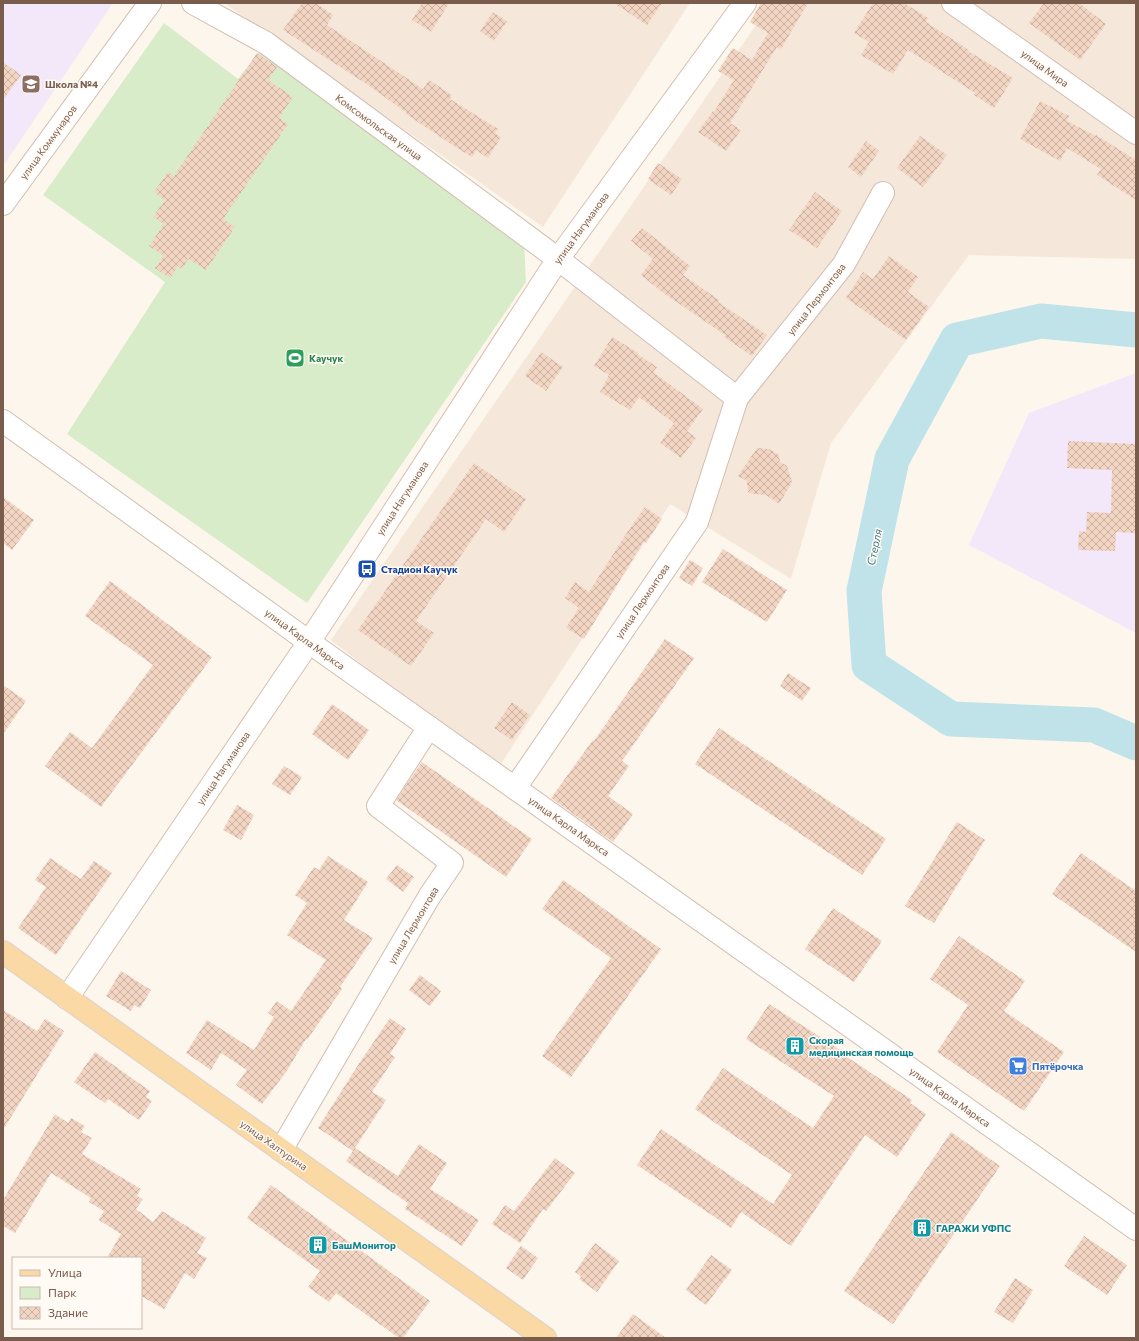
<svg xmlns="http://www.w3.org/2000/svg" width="1139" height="1341" font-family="Commissioner,sans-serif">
	<defs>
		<pattern id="building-cross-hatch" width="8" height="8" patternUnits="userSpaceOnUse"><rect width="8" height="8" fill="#f3d5c3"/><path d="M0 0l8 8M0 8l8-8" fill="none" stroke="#cab0a1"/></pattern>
	</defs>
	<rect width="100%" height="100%" fill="#fdf6ec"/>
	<!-- residential -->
	<g fill="#f5e8da">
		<path d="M224 3H690L543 227Z"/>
		<path d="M771 3H1136V259L969 255 831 443 791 579 670 504 497 770 331 640Z"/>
	</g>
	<!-- education -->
	<g fill="#f3e8fa">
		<path d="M3 3H113L3 166Z"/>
		<path d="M1136 373V633L969 545 1029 413Z"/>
	</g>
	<!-- park -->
	<path fill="#d8ecc9" d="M164 23 238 79 260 51 524 240 526 282 307 603 67 434 165 282 43 195Z"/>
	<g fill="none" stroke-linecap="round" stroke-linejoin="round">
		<!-- river -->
		<path stroke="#bfe3e8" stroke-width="35" d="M1136 330 1041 321 957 340 892 459 864 591 869 665 951 719 1094 725 1136 743"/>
	</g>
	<!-- building -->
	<g fill="url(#building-cross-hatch)">
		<path d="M302 3H316L333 15 327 25 423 89 429 80 452 95 450 99 498 129 495 133 501 137 488 158 476 150 472 157 457 148 406 114 407 113 368 85 283 30Z"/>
		<path d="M422 3H449L431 32 412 20Z"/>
		<path d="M614 3H662L647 25Z"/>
		<path d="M761 3H808L781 49 777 47 730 123 741 130 726 151 698 132 713 111 714 112 734 80 718 71 733 48 752 60 768 33 750 22Z"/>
		<path d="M873 3H904L928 18 926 22 969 50 968 51 1013 78 994 108 974 95 975 93 908 50 893 74 861 55 869 42 854 33Z"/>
		<path d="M1044 3H1079L1106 24 1080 60 1029 23Z"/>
		<path d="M493 12 507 21 494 41 480 31Z"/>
		<path d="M257 53 277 67 268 80 293 97 279 118 288 124 223 219 235 227 206 270 188 259 182 269 178 266 170 278 155 268 164 256 149 246 164 224 153 217 165 200 154 192 168 172 174 176Z"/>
		<path d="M3 62 21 75 3 100Z"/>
		<path d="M1040 101 1069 116 1067 121 1096 136V135L1136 160V200L1097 175 1101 169 1067 148 1060 161 1020 139Z"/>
		<path d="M920 136 947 155 923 187 897 168Z"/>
		<path d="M866 141 879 151 861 177 848 167Z"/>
		<path d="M658 163 682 179 671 195 648 179Z"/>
		<path d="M815 192 842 211 817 248 789 230Z"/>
		<path d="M642 228 690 266 683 275 719 300 718 302 767 335 752 356 724 337 725 335 662 292 641 275 653 259 631 241Z"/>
		<path d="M889 256 918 277 908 292 929 307 906 340 846 298 863 272 873 279Z"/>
		<path d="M612 337 638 353 637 354 657 367 653 372 703 409 687 431 696 438 681 458 660 443 674 423 639 397 630 410 600 392 609 375 594 366Z"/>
		<path d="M541 352 563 367 546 391 525 376Z"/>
		<path d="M1068 441 1136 444V533L1116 532 1115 551 1078 550 1079 531 1086 532 1087 512 1111 513 1112 470 1067 468Z"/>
		<path d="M757 448 769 449 779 455 780 462 787 466 792 482 779 504 766 495 753 494 748 492 747 481 738 476Z"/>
		<path d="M474 463 526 499 504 532 486 519 416 621 434 633 411 666 358 630Z"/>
		<path d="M3 497 34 520 12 550 3 543Z"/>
		<path d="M645 507 662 519 646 543 644 541 584 639 566 628 579 608 565 598 575 582 589 592 626 534Z"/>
		<path d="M723 549 787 590 767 622 702 582Z"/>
		<path d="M690 560 703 568 692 586 679 578Z"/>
		<path d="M110 581 212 657 101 807 45 766 70 732 92 748 153 665 85 616Z"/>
		<path d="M665 639 694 658 622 761 629 766 608 796 633 814 613 842 551 798 593 740 594 741Z"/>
		<path d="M788 673 811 688 802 701 780 686Z"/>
		<path d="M3 685 26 701 3 734Z"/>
		<path d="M512 702 530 715 512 740 494 728Z"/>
		<path d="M332 704 369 730 348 760 312 734Z"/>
		<path d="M719 728 886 839 862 875 695 764Z"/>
		<path d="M422 762 532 839 506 877 396 800Z"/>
		<path d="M284 766 302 777 290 795 272 784Z"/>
		<path d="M237 805 254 815 241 840 223 830Z"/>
		<path d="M957 822 985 840 934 923 905 906Z"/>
		<path d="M1081 853 1136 891V952L1052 894Z"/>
		<path d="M328 856 368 882 344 920 373 938 340 987 342 989 307 1040 306 1039 286 1072 262 1104 236 1085 247 1070 221 1053 211 1070 186 1053 207 1020 254 1050 274 1017 268 1013 277 1001 291 1011 326 960 287 935 307 903 295 895 314 867 319 870Z"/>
		<path d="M50 858 81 879 94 861 112 873 56 955 18 928 46 887 35 880Z"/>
		<path d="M397 865 414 877 403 892 386 879Z"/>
		<path d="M563 880 661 949 571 1077 542 1056 611 958 542 909Z"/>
		<path d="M833 908 882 941 854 982 805 949Z"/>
		<path d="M959 936 1025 981 1004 1011 1064 1052 1024 1111 937 1052 968 1005 930 979Z"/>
		<path d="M121 971 151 990 140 1008 134 1005 131 1011 106 996Z"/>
		<path d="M420 975 441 991 430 1006 409 990Z"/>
		<path d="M769 1004 845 1053 844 1055 912 1100 910 1103 926 1114 897 1157 865 1135 791 1246 741 1212 731 1228 637 1165 661 1129 773 1204 792 1175 695 1109 723 1068 813 1128 834 1096 746 1039Z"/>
		<path d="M3 1010 37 1031 45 1019 64 1031 3 1130Z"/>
		<path d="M390 1018 406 1029 390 1054 395 1057 372 1092 386 1100 355 1148 398 1176 419 1144 447 1163 430 1189 479 1220 462 1246 405 1209 408 1203 346 1161 353 1151 318 1128 360 1062Z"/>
		<path d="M95 1052 150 1091 146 1097 152 1101 139 1120 108 1099 105 1103 74 1082Z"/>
		<path d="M55 1114 68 1123 71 1118 85 1126 81 1132 92 1138 82 1154 141 1189 137 1196 143 1199 136 1209 153 1222 162 1211 206 1238 197 1253 207 1258 194 1279 185 1273 164 1309 141 1296V1258H107L121 1234 99 1220 104 1211 89 1202 91 1198 51 1173 15 1233 3 1226V1200Z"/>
		<path d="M951 1132 1000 1166 893 1324 844 1291Z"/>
		<path d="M555 1158 575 1173 546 1211 543 1209 520 1243 492 1224 505 1205 514 1211Z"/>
		<path d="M271 1185 430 1301 403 1338H399L336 1293 329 1302 308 1287 320 1271 247 1218Z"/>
		<path d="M1084 1236 1127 1265 1107 1295 1064 1266Z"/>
		<path d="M595 1243 619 1261 597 1292 579 1279 581 1276 575 1272Z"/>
		<path d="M521 1246 538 1258 523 1280 506 1268Z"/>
		<path d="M711 1255 732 1270 706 1305 686 1290Z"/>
		<path d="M1015 1278 1033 1290 1013 1323 994 1312Z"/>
		<path d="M633 1314 666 1338H616Z"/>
	</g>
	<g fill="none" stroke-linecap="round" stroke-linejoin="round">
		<!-- minor casing -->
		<g stroke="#d1beb0" stroke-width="24">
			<g id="minor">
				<path d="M193 3 266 43 558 259 737 398 697 522 515 788"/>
				<path d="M953 3 1136 133"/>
				<path d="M3 204 150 3"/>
				<path d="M737 398 844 264 883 193"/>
				<path d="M281 1150 429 897 452 863 378 806 429 727"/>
			</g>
		</g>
		<!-- tertiary casing -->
		<g stroke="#d1beb0" stroke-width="24">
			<path id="tertiary" d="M3 421 309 642 1136 1229"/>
		</g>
		<!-- secondary casing -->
		<g stroke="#d6c0b0" stroke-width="24">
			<path id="secondary" d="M67 998 309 642 558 259 745 3"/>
		</g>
		<!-- primary casing -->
		<g stroke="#dad1cd" stroke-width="24">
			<path id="primary" d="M3 952 545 1338"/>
		</g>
		<!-- minor -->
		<use href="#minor" stroke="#fff" stroke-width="22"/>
		<!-- tertiary -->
		<use href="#tertiary" stroke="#fff" stroke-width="22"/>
		<!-- secondary -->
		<use href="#secondary" stroke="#fff" stroke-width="22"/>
		<!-- primary -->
		<use href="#primary" stroke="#fbd9a5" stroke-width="22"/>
	</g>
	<!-- icons -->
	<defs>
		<g id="school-square" transform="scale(1)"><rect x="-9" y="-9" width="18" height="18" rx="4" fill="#8d6e63" stroke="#fffaf3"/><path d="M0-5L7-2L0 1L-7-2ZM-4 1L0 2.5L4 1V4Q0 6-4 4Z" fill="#fff"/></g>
		<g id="stadium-square" transform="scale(1)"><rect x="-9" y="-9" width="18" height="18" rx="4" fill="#2e9e5b" stroke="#fffaf3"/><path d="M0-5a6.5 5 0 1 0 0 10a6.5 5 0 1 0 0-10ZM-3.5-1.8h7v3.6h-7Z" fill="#fff"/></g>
		<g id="bus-square" transform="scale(1)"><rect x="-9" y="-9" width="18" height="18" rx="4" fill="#1a4fb4" stroke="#fffaf3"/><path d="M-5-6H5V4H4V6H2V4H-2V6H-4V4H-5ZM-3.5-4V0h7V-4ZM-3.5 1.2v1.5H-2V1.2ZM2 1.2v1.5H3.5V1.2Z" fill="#fff"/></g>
		<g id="building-square" transform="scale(1)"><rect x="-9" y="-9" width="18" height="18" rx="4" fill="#0f9aa8" stroke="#fffaf3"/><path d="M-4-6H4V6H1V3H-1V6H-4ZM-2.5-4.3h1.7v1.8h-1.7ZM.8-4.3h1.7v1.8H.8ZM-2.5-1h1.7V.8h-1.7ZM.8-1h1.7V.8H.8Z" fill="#fff"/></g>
		<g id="supermarket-square" transform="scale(1)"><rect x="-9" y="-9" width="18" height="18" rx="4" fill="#3f7fe0" stroke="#fffaf3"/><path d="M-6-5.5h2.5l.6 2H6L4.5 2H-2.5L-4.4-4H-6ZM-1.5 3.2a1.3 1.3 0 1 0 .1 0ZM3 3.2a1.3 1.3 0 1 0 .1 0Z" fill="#fff"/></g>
	</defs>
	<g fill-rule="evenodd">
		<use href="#school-square" x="31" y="84"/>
		<use href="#stadium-square" x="295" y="358"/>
		<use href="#bus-square" x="367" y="569"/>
		<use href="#building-square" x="795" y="1046"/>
		<use href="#supermarket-square" x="1018" y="1066"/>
		<use href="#building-square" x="922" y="1228"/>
		<use href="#building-square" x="318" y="1245"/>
	</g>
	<g text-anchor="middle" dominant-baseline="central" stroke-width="3" stroke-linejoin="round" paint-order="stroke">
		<!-- street labels -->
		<g font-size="10" fill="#7a5c4d" stroke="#fffaf3">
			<text transform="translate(1045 68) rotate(36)">улица Мира</text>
			<text transform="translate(379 127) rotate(36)">Комсомольская улица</text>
			<text transform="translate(48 142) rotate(-54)">улица Коммунаров</text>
			<text transform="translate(581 228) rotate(-54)">улица Нагуманова</text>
			<text transform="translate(816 299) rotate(-52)">улица Лермонтова</text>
			<text transform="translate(402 498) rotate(-57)">улица Нагуманова</text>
			<text transform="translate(642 601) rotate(-56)">улица Лермонтова</text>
			<text transform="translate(305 639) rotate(36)">улица Карла Маркса</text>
			<text transform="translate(223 768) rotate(-56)">улица Нагуманова</text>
			<text transform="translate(569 826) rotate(35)">улица Карла Маркса</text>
			<text transform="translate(413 925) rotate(-59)">улица Лермонтова</text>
			<text transform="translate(950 1097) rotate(35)">улица Карла Маркса</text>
			<text transform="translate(274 1145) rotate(35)">улица Халтурина</text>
		</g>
		<!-- education labels -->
		<g font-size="10" font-weight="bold" fill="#785e54" stroke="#fffaf3" text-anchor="start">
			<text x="45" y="84">Школа №4</text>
		</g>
		<!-- leisure labels -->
		<g font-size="10" font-weight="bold" fill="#27864d" stroke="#fffaf3" text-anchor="start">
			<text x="309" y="358">Каучук</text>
		</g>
		<!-- transit labels -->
		<g font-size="10" font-weight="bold" fill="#164399" stroke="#fffaf3" text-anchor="start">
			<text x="381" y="569">Стадион Каучук</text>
		</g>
		<!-- culture labels -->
		<g font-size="10" font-weight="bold" fill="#0d838f" stroke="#fffaf3" text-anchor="start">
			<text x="809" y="1040">Скорая<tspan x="809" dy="12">медицинская помощь</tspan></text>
			<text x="936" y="1228">ГАРАЖИ УФПС</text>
			<text x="332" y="1245">БашМонитор</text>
		</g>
		<!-- shop labels -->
		<g font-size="10" font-weight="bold" fill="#366cbe" stroke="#fffaf3" text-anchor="start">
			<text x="1032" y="1066">Пятёрочка</text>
		</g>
		<!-- water labels -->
		<g font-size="11" font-style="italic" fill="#437c86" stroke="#fffaf3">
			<text transform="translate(874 547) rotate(-78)">Стерля</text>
		</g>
	</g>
	<!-- border -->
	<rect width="1139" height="1341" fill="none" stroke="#7a5c4d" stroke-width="8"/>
	<!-- legend -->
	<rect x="12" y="1257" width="130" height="72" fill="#fffaf3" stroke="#cabbb1"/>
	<rect x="20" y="1270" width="20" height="6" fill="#fbd9a5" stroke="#cabbb1"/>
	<text x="48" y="1277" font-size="12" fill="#7a5c4d">Улица</text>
	<rect x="20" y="1287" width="20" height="12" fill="#d8ecc9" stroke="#cabbb1"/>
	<text x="48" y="1297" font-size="12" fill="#7a5c4d">Парк</text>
	<rect x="20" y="1307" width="20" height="12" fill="url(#building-cross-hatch)" stroke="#cabbb1"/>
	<text x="48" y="1317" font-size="12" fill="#7a5c4d">Здание</text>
</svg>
